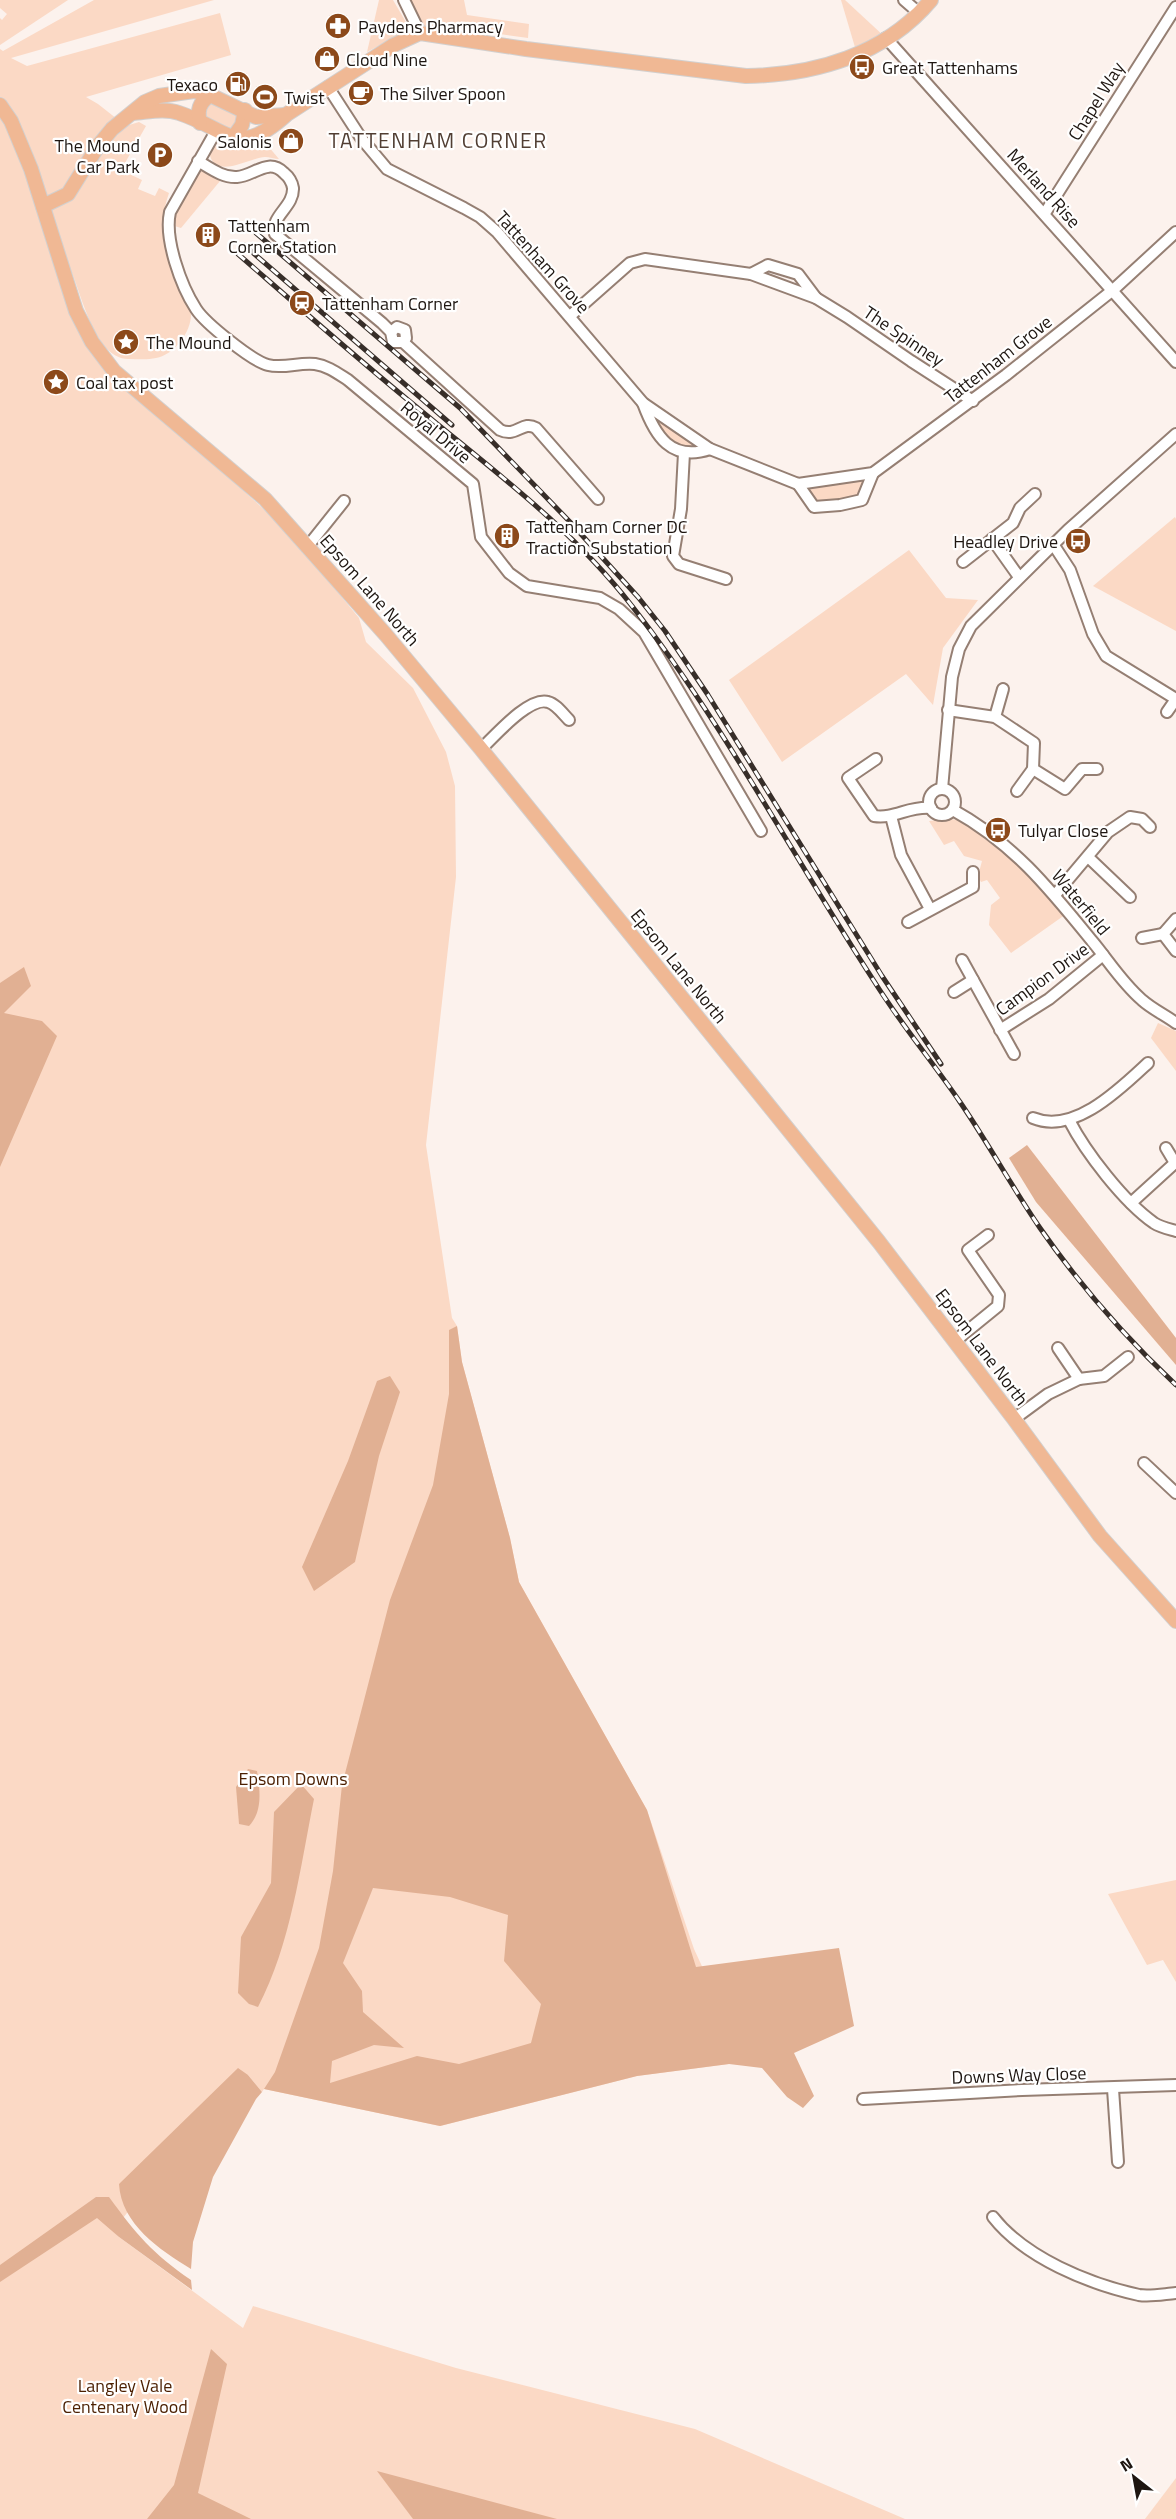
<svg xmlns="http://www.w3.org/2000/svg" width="1176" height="2519" font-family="'Titillium Web',sans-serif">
	<rect width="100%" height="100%" fill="#fcf2ed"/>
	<!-- green -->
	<g fill="#fbd9c5">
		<path d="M0 0H68L0 45V18L2 20 7 14 0 8Z"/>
		<path d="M94 0H214L11 58 27 66 220 13 231 55 86 97 98 104 126 126 139 122 146 126 121 170 142 180 138 189 155 196 159 188 169 193C156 228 168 261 182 294 185 300 191 308 191 315 191 332 174 355 156 358 148 360 138 359 129 359 95 360 81 292 70 268L74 304 114 371 271 516 308 556 359 618 366 642 413 688 446 752 455 786 456 877 426 1145 452 1318 457 1326 462 1362 510 1538 519 1582 647 1810 694 1949 719 2003 729 2064 637 2076 440 2126 264 2089 262 2092 248 2075 174 2153 116 2227 97 2215 119 2237 243 2328 253 2306 456 2368 695 2429 905 2519H0V49L3 51Z"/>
		<path d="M379 0H393L410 29 367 52Z"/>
		<path d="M404 0H464L467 15 529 24 528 38 457 28 452 38 420 33Z"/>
		<path d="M841 0H845L886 38 857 54Z"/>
		<path d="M202 100 245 110 233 138 200 123Z"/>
		<path d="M262 139 279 159C275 159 269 157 265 157 248 158 213 182 209 151L219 144C234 149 248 145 262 139Z"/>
		<path d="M198 161 225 175 181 228 168 224Z"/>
		<path d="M643 403 710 449 699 453 664 443Z"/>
		<path d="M873 473 862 500 814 507 798 484Z"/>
		<path d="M1175 517 1176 519V631L1093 586Z"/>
		<path d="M909 550 946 598 978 600 943 648 933 705 906 674 782 762 729 680Z"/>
		<path d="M949 819 973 821 1069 912 1011 953 989 925 991 905 1000 898 987 880 981 882 978 876 982 861 964 856 954 841 944 845 929 821Z"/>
		<path d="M1158 1023 1176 1031V1071L1151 1038Z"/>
		<path d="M1176 1880V1982L1163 1960 1147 1965 1108 1894Z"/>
		<path d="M1176 2478V2519H1145Z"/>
	</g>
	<!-- forest -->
	<g fill="#e1b093" fill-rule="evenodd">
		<path d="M24 967 31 986 4 1013 42 1021 57 1036 0 1167V983Z"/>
		<path d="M1027 1145 1176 1338V1365L1036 1202 1009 1158Z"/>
		<path d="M457 1326 462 1362 510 1538 519 1582 647 1810 696 1967 839 1948 854 2026 794 2053 814 2096 803 2108 787 2097 762 2068 729 2064 637 2076 440 2126 264 2089 275 2072 319 1948 333 1871 342 1785 390 1600 433 1485 449 1394V1330ZM373 1888 450 1897 508 1915 504 1961 541 2004 531 2043 459 2064 417 2056 330 2083 332 2061 374 2045 404 2048 363 2012 362 1991 343 1963Z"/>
		<path d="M390 1376 400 1392 379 1456 355 1562 314 1591 302 1567 348 1461 377 1381Z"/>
		<path d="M248 1769 257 1771C260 1790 263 1811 249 1826L239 1824 236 1787Z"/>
		<path d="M301 1784 314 1799C300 1868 291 1944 258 2007L249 2004 238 1993 241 1937 271 1883 274 1812Z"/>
		<path d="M238 2068 248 2075 262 2092 256 2099 213 2177 193 2242 191 2269C160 2250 121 2224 119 2184Z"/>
		<path d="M96 2197H109C136 2234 153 2254 191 2280L192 2290 119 2237 97 2218 0 2282V2265Z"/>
		<path d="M211 2349 227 2364 198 2493 251 2519H147L174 2485Z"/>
		<path d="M377 2471 557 2519H413Z"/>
	</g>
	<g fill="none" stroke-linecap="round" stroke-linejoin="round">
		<!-- minor casing -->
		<g stroke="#957f73" stroke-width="14">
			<g id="minor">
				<path d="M404 0 420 33"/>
				<path d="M904 0 919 13"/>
				<path d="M886 38 1176 362"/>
				<path d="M328 87 361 138 387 169 464 208 480 217 497 232 643 403 710 449 798 484 873 473 1006 375 1113 290 1176 232"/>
				<path d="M216 131 170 212C164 239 181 286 196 309 205 323 252 361 268 365 284 369 299 362 315 364 328 366 337 373 348 380L473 484 481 537 509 573 527 586 600 598 619 609 644 632 761 831"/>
				<path d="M198 161C210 168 223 178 237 177 254 176 268 157 284 173 289 177 292 182 293 188 294 207 270 216 275 234L382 323 391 332 393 342H403L500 430C517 438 522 420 536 428L598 499"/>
				<path d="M1045 213 1176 7"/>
				<path d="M751 274 768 265 798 274 816 298"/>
				<path d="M570 316 630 263 645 259 751 274 816 298 847 317 911 361 973 401"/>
				<path d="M391 332 397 327 405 330 406 338 403 342"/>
				<path d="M643 403C655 436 671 462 710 449"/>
				<path d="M684 453 681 509 673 556 679 564 726 579"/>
				<path d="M798 484 814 507 840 505 862 500 873 473"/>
				<path d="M992 539 1019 577"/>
				<path d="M1053 544 1070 570 1093 634 1106 656 1176 699"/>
				<path d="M308 546 344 501"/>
				<path d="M963 562 1013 523 1020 508 1035 494"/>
				<path d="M948 710 995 717 1034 743 1033 769 1065 789 1082 769H1097"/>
				<path d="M1167 712 1176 699"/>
				<path d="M995 717 1003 689"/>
				<path d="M481 749C494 737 529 696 548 702 556 704 563 714 569 720"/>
				<path d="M876 759 848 778 874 816C895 819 908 806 931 808"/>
				<path d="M942 789 952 677 959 649 971 626 1068 530 1176 434"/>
				<circle cx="942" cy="802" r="13"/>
				<path d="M1017 791 1033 769"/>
				<path d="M953 810C1013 843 1049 888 1092 941 1108 960 1122 983 1142 1000 1152 1009 1165 1015 1176 1023"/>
				<path d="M891 816 901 855 930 909"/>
				<path d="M1088 857 1130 897"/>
				<path d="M1055 895 1108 832 1130 817 1142 819 1150 827"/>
				<path d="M1176 919 1163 934 1176 951"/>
				<path d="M908 922 973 887V872"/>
				<path d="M1142 938 1163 934"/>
				<path d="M962 960 1014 1054"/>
				<path d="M954 992 973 980"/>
				<path d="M1000 1030 1049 999 1103 955"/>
				<path d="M1033 1118C1074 1135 1120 1089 1148 1063"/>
				<path d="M1069 1120C1086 1153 1124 1202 1154 1223 1160 1227 1169 1229 1176 1231"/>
				<path d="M1131 1203 1175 1163 1166 1148"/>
				<path d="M955 1341 998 1306 999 1295 968 1250 988 1235"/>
				<path d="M1058 1348 1079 1379 1104 1376 1128 1357"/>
				<path d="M1014 1419 1048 1394 1079 1379"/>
				<path d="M1144 1463 1176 1493"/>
				<path d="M1113 2089 1118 2162"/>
				<path d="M863 2099 1022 2090 1176 2085"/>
				<path d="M993 2217C1025 2258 1089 2284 1139 2295 1150 2297 1164 2294 1176 2293"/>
			</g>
		</g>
		<!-- major casing -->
		<g stroke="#d2d0cf" stroke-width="16">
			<g id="major">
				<path d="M0 105 11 121 31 169 76 311 92 342 114 371 265 499 386 635 481 749 879 1242 1014 1419 1100 1536 1176 1621"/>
				<path d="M133 113C148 112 165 108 179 113 228 129 237 160 287 114L394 45 420 33 526 49 746 76C815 75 885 55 931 0"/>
				<path d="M200 123C197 110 199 103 210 95"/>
				<path d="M233 138 242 125 245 110"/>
				<path d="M43 206 68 194 98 146 112 129 145 102 159 96 194 91 210 95 256 117 285 115"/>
			</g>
		</g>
		<!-- minor -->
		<use href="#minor" stroke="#fff" stroke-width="10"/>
		<!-- major -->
		<use href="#major" stroke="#f0b894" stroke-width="14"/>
		<!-- rail casing -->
		<g stroke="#372e29" stroke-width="5">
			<g id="rail">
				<path d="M256 233 460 408 570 522 638 597 665 631 708 695 882 976 941 1064"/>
				<path d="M244 245 452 425"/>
				<path d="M238 254C300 308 361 362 425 414 498 474 573 530 632 606 723 723 793 856 874 981 900 1023 932 1061 960 1102 988 1143 1012 1187 1040 1228 1079 1284 1126 1338 1176 1385"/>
			</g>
		</g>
		<!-- rail -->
		<use href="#rail" stroke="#fff" stroke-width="3" stroke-dasharray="9" stroke-linecap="butt"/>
	</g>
	<!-- icons -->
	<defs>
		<g id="pharmacy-disc" transform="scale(1.35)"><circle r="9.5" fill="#8c491a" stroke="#fff"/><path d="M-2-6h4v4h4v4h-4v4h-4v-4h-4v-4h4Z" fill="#fff"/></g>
		<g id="shop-disc" transform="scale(1.35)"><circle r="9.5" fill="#8c491a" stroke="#fff"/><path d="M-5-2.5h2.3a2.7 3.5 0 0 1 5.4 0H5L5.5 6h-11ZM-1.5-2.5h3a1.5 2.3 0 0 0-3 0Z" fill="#fff"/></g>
		<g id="bus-disc" transform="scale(1.35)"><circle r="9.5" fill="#8c491a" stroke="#fff"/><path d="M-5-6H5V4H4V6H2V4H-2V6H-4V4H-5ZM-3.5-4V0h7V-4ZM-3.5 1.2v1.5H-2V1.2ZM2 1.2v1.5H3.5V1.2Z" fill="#fff"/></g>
		<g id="fuel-disc" transform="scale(1.35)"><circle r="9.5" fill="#8c491a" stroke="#fff"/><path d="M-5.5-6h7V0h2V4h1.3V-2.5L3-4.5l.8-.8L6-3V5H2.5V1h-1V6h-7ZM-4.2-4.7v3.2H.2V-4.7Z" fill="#fff"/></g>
		<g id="cafe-disc" transform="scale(1.35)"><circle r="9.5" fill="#8c491a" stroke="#fff"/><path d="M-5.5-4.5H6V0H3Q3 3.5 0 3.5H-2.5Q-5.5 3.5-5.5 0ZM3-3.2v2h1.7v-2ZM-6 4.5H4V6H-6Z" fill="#fff"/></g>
		<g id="stadium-disc" transform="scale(1.35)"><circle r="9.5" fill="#8c491a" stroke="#fff"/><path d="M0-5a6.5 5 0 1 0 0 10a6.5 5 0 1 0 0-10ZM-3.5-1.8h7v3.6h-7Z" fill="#fff"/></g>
		<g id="parking-disc" transform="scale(1.35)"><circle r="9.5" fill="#8c491a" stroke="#fff"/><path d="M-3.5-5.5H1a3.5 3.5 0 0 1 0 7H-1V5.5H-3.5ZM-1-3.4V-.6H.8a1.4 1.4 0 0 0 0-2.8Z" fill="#fff"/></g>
		<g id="building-disc" transform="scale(1.35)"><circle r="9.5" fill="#8c491a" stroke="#fff"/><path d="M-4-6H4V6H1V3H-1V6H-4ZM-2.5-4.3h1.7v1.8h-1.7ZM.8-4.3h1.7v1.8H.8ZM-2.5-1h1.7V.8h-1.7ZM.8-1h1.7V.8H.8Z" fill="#fff"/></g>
		<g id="station-disc" transform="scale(1.35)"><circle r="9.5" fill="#8c491a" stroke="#fff"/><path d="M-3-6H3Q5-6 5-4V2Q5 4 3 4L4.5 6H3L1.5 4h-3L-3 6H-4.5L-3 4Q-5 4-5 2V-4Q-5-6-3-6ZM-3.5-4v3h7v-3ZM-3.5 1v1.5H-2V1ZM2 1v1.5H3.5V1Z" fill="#fff"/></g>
		<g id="sight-disc" transform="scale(1.35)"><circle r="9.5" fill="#8c491a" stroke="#fff"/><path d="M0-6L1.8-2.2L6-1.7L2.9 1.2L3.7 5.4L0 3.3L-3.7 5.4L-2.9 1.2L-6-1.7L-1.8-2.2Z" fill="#fff"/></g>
	</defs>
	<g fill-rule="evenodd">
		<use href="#pharmacy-disc" x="338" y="26"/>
		<use href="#shop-disc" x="327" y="59"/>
		<use href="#bus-disc" x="862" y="67"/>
		<use href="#fuel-disc" x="238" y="84"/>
		<use href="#cafe-disc" x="361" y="93"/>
		<use href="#stadium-disc" x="265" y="97"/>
		<use href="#shop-disc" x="291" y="141"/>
		<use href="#parking-disc" x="160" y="155"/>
		<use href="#building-disc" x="208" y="235"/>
		<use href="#station-disc" x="302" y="303"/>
		<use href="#sight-disc" x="126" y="342"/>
		<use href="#sight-disc" x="56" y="382"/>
		<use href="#building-disc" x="507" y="536"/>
		<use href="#bus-disc" x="1078" y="541"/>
		<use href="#bus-disc" x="998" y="830"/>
	</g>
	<g text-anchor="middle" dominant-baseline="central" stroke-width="4.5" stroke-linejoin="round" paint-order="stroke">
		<!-- poi labels -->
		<g font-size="18" fill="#1e1611" stroke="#fff" text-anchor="start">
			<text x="358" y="26">Paydens Pharmacy</text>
			<text x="346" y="59">Cloud Nine</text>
			<text x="882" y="67">Great Tattenhams</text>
			<text x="218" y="84" text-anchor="end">Texaco</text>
			<text x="380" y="93">The Silver Spoon</text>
			<text x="284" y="97">Twist</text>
			<text x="272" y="141" text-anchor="end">Salonis</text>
			<text x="140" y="145" text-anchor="end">The Mound<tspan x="140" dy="21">Car Park</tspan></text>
			<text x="228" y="225">Tattenham<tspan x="228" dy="21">Corner Station</tspan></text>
			<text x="322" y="303">Tattenham Corner</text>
			<text x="146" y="342">The Mound</text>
			<text x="76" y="382">Coal tax post</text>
			<text x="526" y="526">Tattenham Corner DC<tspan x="526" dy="21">Traction Substation</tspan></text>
			<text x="1058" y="541" text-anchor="end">Headley Drive</text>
			<text x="1018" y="830">Tulyar Close</text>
		</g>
		<!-- street labels -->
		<g font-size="18" fill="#1e1611" stroke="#fff">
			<text transform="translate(1096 101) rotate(-58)">Chapel Way</text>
			<text transform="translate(1044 188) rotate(48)">Merland Rise</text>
			<text transform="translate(543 262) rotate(48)">Tattenham Grove</text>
			<text transform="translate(904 336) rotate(34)">The Spinney</text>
			<text transform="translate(998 359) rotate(-38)">Tattenham Grove</text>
			<text transform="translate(436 432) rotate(40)">Royal Drive</text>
			<text transform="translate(370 590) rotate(49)">Epsom Lane North</text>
			<text transform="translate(1081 902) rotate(50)">Waterfield</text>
			<text transform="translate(679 966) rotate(51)">Epsom Lane North</text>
			<text transform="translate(1042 979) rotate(-36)">Campion Drive</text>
			<text transform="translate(982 1347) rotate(53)">Epsom Lane North</text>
			<text transform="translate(1019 2075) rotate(-2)">Downs Way Close</text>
		</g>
		<!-- park labels -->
		<g font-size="18" fill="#4b1f00" stroke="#fff">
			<text x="293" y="1778">Epsom Downs</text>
			<text x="125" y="2385">Langley Vale<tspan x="125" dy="21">Centenary Wood</tspan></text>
		</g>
		<!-- quarter labels -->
		<g font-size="21" letter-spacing="1.5" fill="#513e33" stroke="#fff">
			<text x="438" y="140">TATTENHAM CORNER</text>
		</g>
	</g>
	<!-- north arrow -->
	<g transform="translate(1134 2477) rotate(329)" stroke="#ffffff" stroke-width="4.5" paint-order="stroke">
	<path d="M0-4.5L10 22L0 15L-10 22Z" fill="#1e1611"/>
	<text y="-9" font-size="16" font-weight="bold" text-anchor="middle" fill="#1e1611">N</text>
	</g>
</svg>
